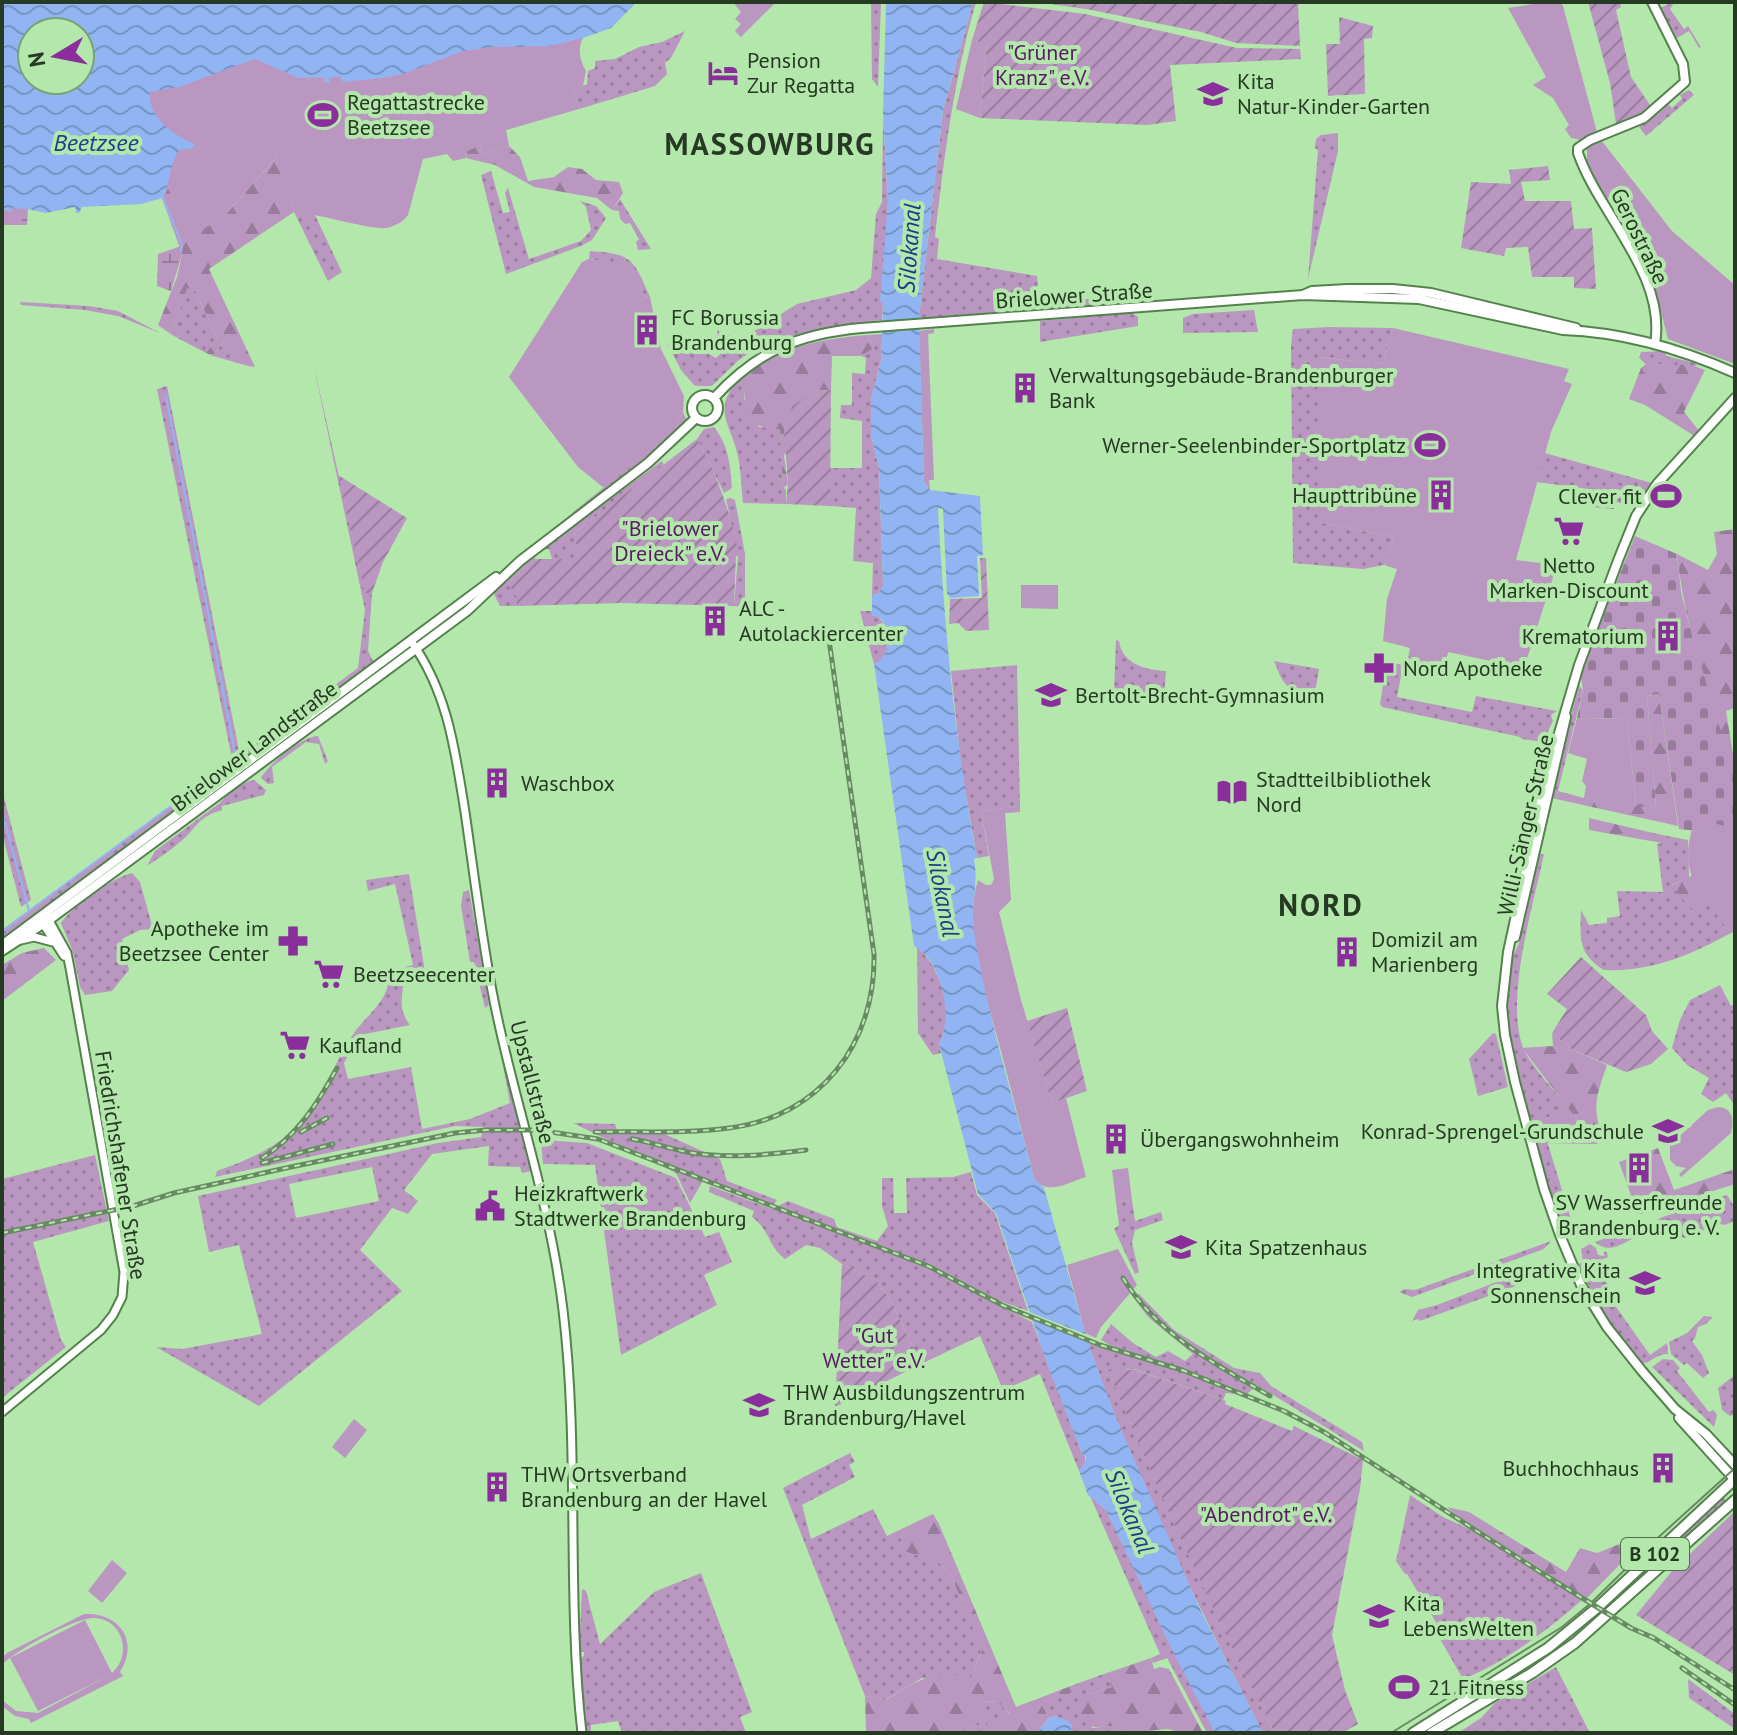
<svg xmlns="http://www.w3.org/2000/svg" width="1737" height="1735" font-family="'PT Sans',sans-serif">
	<defs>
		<pattern id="grass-dots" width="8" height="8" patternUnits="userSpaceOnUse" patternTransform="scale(2)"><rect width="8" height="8" fill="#ba97c0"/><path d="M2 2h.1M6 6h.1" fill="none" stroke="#977c9c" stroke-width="1.8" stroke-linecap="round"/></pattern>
		<pattern id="forest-firs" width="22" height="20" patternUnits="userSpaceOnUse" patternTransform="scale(2)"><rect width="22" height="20" fill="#ba97c0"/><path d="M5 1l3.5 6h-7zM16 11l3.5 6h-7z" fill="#977c9c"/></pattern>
		<pattern id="wetland-marsh" width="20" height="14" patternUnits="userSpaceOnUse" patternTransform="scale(2)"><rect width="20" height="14" fill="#ba97c0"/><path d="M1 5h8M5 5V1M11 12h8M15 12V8" fill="none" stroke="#977c9c"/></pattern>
		<pattern id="cemetery-stones" width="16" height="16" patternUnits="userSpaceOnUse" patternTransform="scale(2)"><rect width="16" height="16" fill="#ba97c0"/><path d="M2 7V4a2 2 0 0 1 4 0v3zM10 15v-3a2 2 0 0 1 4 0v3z" fill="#977c9c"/></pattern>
		<pattern id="garden-furrows" width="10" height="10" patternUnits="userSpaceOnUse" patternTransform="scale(2)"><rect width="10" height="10" fill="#ba97c0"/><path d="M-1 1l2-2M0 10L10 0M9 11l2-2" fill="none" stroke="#977c9c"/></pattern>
		<pattern id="water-waves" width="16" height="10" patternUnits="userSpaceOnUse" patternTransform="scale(2)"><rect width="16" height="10" fill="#91b5f3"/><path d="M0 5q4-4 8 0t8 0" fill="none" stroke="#7694c4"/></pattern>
	</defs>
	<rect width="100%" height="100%" fill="#b4e7ac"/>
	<!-- grass -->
	<g fill="url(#grass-dots)" fill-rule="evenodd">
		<path d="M871 2H881L878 87 872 79Z"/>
		<path d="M973 2H976C954 78 944 158 935 237L939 239 937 259 1037 276 1039 302 1137 296 1139 301 928 319 919 317 943 111Z"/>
		<path d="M1671 3 1673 5 1670 9 1684 29 1688 26 1701 47 1699 48 1689 31 1677 38 1660 8Z"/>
		<path d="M685 31 671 58 665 63 667 74 655 86 579 109 573 90 587 84 588 71 595 68V61L615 59 639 47 662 42Z"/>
		<path d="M1689 90 1694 95 1646 136 1639 127 1657 115 1668 104 1672 108 1682 99 1680 95Z"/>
		<path d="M883 117 888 201 882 320C840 325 773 334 739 360 730 368 721 377 712 386H695L681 370 668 345 670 342 682 353 697 347 716 358 726 348 719 341 717 330 740 340 797 304 856 290 871 278 876 214 882 202Z"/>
		<path d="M1338 133V151L1308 279 1318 150 1315 148 1316 139 1321 135Z"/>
		<path d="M491 171 503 213 510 212 505 193 508 188 529 259 581 241 591 230 586 207 580 201 596 206 606 218 592 240 581 246 506 274 481 175Z"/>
		<path d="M620 199 651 249 638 250 636 242 639 239 630 223 625 224 620 218 619 211 612 210Z"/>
		<path d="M294 212 314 213 342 272 328 281Z"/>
		<path d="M590 251C632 254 633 258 650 297L644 296C636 270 614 262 589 259Z"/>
		<path d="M187 287 195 290 217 338 206 353 172 335Z"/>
		<path d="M20 302 89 306 118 311 160 333 118 316 85 310 21 305Z"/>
		<path d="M1254 310 1258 332 1183 333V318L1193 314Z"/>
		<path d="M1132 313 1138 317V326L1040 342V321Z"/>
		<path d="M1329 327 1393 328 1383 364 1318 357V522L1394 537 1384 565 1363 569 1293 563 1291 346 1293 329Z"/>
		<path d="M882 334 881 361 871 399V435L879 468 883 586 878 594 872 595 873 563 853 561 856 508 830 506V468H862V421L840 418 841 405H852V373L865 374 866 358 861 356 874 348 868 335Z"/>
		<path d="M224 341 228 342 248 366 213 356Z"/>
		<path d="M1665 351 1666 356 1695 363 1697 366 1646 364 1639 358 1641 352Z"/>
		<path d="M313 362 365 592 372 593 368 651 373 661 419 628 420 629 2 941V930L358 668 365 610Z"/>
		<path d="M736 382 745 390 744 399 759 427 780 428 783 488 786 489V504L743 503C741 486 741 468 737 452 729 422 714 411 736 382Z"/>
		<path d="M167 386 239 751 231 754 157 389Z"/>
		<path d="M683 412 686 419C659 459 613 485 575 514L572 513 674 431Z"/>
		<path d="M714 427C729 446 730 465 732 488L724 493 697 439 704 429Z"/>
		<path d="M1545 453 1652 483 1636 507 1616 502 1614 509 1594 507 1596 490 1537 482Z"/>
		<path d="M662 461 664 465 574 533 581 559H552L549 549 541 550Z"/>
		<path d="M730 498 735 500 745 554V607L734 606 738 556 726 499Z"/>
		<path d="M534 554 535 559 507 582 517 596V606H500L494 594 507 576Z"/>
		<path d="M860 611H872V615C889 618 886 637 888 652L883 660 874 664Z"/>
		<path d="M1116 640 1119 641C1122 664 1146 670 1166 671L1164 697 1114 692Z"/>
		<path d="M1274 661 1319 669 1316 687 1311 693C1285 690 1283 684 1274 661Z"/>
		<path d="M1389 662 1403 665 1397 697 1472 712 1476 696 1557 711 1551 715 1553 721 1543 742 1522 739 1520 737 1382 707 1380 704 1385 672H1387Z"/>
		<path d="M1017 665 1020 806 981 811 989 856 977 858 961 766 951 671Z"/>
		<path d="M1579 686 1583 690 1556 799 1550 798Z"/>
		<path d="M318 736 328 761 325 764 319 744 306 742 272 767 274 783 268 784 261 778C268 765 302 736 318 736Z"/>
		<path d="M254 780 266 790 264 795 222 806V810C195 818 198 828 180 842 170 851 158 858 147 866L155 851 221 802C230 791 240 783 254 780Z"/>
		<path d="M2 790 31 900 21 907 2 833Z"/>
		<path d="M1662 835 1688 840 1689 878 1672 885 1693 909 1706 901 1731 933C1691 955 1651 972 1604 970 1578 954 1580 938 1581 910L1589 925 1607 923V918L1620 916 1617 891 1663 892 1657 844 1662 843Z"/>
		<path d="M1539 854H1544C1533 907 1506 993 1522 1045 1526 1060 1555 1091 1566 1105L1546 1119 1556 1134 1547 1141 1577 1239 1568 1236 1563 1229 1544 1176 1512 1058 1505 1013 1511 961 1519 943 1537 858Z"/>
		<path d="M132 873 140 882 153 929 140 930 122 939 129 970 112 991 85 995 80 987 73 952 61 923C72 907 113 877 132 873Z"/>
		<path d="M409 874 425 972 403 987C401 1003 400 1012 410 1025L360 1035 344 1063 348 1079 411 1067 422 1129 470 1119 510 1103 500 1049 531 1171 522 1173 520 1167 488 1166 489 1146 432 1154 404 1190 418 1201 408 1214 392 1208 360 1250 402 1291 259 1406 156 1347 182 1349 262 1334 239 1245 209 1252 198 1196 438 1143 481 1137 484 1127 455 1126 215 1177 217 1171C251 1159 281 1146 305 1118 326 1094 335 1059 354 1033 369 1012 391 1000 389 971L413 965 395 884 368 891 366 880ZM372 1167 379 1201 296 1218 289 1184Z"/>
		<path d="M469 890 489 1005 485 1008 474 962H470L461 905 463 892Z"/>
		<path d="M917 947C942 968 955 1015 939 1044L941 1053 933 1055 918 1033Z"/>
		<path d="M1720 985 1731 1006 1735 1003V1106L1726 1093 1713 1102 1701 1094 1709 1078 1687 1065 1672 1048 1680 1020 1690 1000Z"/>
		<path d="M1493 1033 1496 1034 1508 1087 1478 1096 1469 1059Z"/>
		<path d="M573 1123 615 1124 618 1133 660 1132 720 1159 727 1181 777 1200 772 1207 703 1181 690 1203 676 1173Z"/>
		<path d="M541 1140 587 1143 676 1178 705 1237 719 1232 732 1262 704 1275 717 1305 621 1355 595 1165 543 1164Z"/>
		<path d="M95 1155 109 1221 33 1242 61 1340 66 1347 2 1398V1179Z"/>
		<path d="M971 1172 977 1195 995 1213 1028 1311 997 1300 928 1265 895 1252 1032 1322 1083 1456 1085 1455V1463L1079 1471 1040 1374 1003 1390 980 1336 921 1364 890 1299 875 1280 842 1264 820 1248 806 1245 785 1259C769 1248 770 1230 752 1217L754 1211 709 1192 710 1186 772 1209 788 1201 834 1219 837 1227 877 1241 888 1226 882 1206V1178H893L894 1213H907L906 1178 953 1177Z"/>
		<path d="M1727 1195 1735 1208V1221L1724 1225 1721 1224 1696 1233 1694 1237C1681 1240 1675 1234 1662 1233 1657 1232 1648 1234 1643 1235 1625 1239 1612 1257 1595 1242L1647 1223 1654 1225 1660 1218Z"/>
		<path d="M1132 1200 1135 1221 1161 1212 1163 1220 1135 1230 1132 1243 1139 1272 1135 1274 1114 1229 1119 1225 1116 1202Z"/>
		<path d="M1551 1241 1544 1249 1412 1297 1399 1292 1405 1289 1415 1290Z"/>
		<path d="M1590 1244 1596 1248 1598 1255 1604 1256V1252H1607L1608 1257 1599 1261 1614 1304 1650 1355 1667 1343 1668 1354C1656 1353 1651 1364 1641 1363L1604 1316 1578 1264 1583 1262 1581 1249Z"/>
		<path d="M1520 1273 1524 1283 1420 1321 1418 1319 1412 1321 1418 1310 1437 1305Z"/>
		<path d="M1139 1294 1174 1330 1234 1368 1260 1373 1271 1386 1362 1442 1364 1451 1257 1385 1246 1395 1226 1393 1223 1400 1134 1369 1108 1370C1160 1493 1214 1614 1275 1733H1263C1198 1606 1135 1478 1088 1343L1124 1353 1101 1340 1111 1324 1133 1343 1156 1357 1168 1351 1185 1361 1193 1354 1148 1317 1133 1297Z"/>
		<path d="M1704 1316 1713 1317 1706 1324 1698 1327 1695 1338 1692 1341 1702 1355 1709 1373 1703 1378 1687 1363 1684 1365 1671 1354 1669 1342 1687 1333Z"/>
		<path d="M1663 1359 1673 1360 1680 1368 1677 1371 1709 1412 1713 1410 1717 1415 1714 1427 1652 1367Z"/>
		<path d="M1735 1375V1414L1730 1416 1722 1410 1718 1388Z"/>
		<path d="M850 1453 855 1462 849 1465 855 1477 802 1505 811 1539 873 1509 887 1536 912 1524 900 1537 939 1562 953 1580 982 1649 971 1678H922L885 1700 865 1696 783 1488Z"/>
		<path d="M1410 1495 1443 1517 1476 1532 1582 1600C1552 1627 1501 1665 1463 1679L1436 1632 1440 1629 1407 1574H1405L1396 1561Z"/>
		<path d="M1721 1495 1726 1501 1606 1611 1601 1608Z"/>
		<path d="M1090 1496 1106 1510 1215 1733H1207L1167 1658 1153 1663 1151 1658 1160 1654Z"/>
		<path d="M701 1573 752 1712 740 1717 746 1733H622L618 1721 591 1725V1733H587L579 1659 584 1656V1652H579L582 1589 586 1591 600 1644 654 1592Z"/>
		<path d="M1556 1667 1590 1733H1458L1481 1718 1495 1703Z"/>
		<path d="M1104 1674 1112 1687 1086 1695 1092 1728 1113 1726 1124 1733H1071L1072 1725 1056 1716 1049 1718 1040 1704 1077 1690 1076 1684Z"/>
		<path d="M1688 1679 1735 1714V1729L1689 1698Z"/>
		<path d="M980 1701 999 1702 1010 1715 983 1733H962L958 1729 979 1725 982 1717Z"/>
	</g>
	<!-- forest -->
	<g fill="url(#forest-firs)">
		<path d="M480 145 483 153 509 146 520 157 528 181 554 177 568 167 582 169 596 180 619 182 623 193 612 210 597 198 534 187 495 165 466 158 467 151Z"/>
		<path d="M279 154 294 212 209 269 255 367 248 366 224 341 213 356 206 353 217 338 195 290 187 288 172 335 158 325 177 277 182 254 162 198 169 186 188 231 220 221Z"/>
		<path d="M868 335 874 348 861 356H832L831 390 812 391 784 456 788 484 783 489 780 429C751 427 743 421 745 390L736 382C774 347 819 339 868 335Z"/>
		<path d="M1646 364 1691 365 1705 370 1684 412 1700 432 1696 437 1645 405 1629 399 1641 368Z"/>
		<path d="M1735 529V708L1726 711 1735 767C1724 747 1718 724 1711 702 1696 653 1682 605 1677 554L1708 570 1717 554 1714 532Z"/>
		<path d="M1659 694 1678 826 1556 799 1558 791 1584 798 1656 808 1647 696Z"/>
		<path d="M1589 818 1662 835V843L1589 830Z"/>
		<path d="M1699 872 1715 894 1693 910 1671 886Z"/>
		<path d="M44 948 56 960 2 1001V965L22 953Z"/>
		<path d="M1552 1033 1573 1050 1607 1065C1597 1095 1591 1106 1603 1138L1597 1144 1548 1143 1547 1140 1577 1120 1522 1048 1553 1046Z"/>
		<path d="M1658 1148 1674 1190 1735 1169V1184L1641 1214 1637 1212 1619 1162Z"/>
		<path d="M1447 1507 1469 1512 1566 1572 1580 1548 1597 1553 1622 1543 1637 1547 1585 1600 1476 1532Z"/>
		<path d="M933 1514 939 1524 1016 1707 1076 1684 1078 1690 1041 1704 1049 1718 1036 1733H983L988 1722 1010 1714 998 1702 981 1701 982 1717 979 1725 959 1729 962 1733H866L865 1696 886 1700C915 1682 935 1667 971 1678L982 1650 953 1580 939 1562 904 1551 900 1537 912 1524Z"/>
		<path d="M1151 1658 1154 1669 1160 1667 1169 1669 1203 1733H1183L1168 1729 1124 1733 1113 1726C1089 1728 1088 1730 1075 1707L1086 1695 1112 1687 1104 1674Z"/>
	</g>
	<!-- wetland -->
	<g fill="url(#wetland-marsh)">
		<path d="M12 205 28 209 27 225H2V209L11 212Z"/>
		<path d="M181 246 182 254 171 291 157 286 158 254Z"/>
	</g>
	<!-- cemetery -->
	<path fill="url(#cemetery-stones)" d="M1635 536 1677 554 1681 592 1689 624 1718 723 1735 767V835L1679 829 1659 694 1647 696 1656 808 1636 806 1627 719 1577 718 1583 690 1579 665 1588 654Z"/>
	<!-- park -->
	<g fill="#ba97c0" fill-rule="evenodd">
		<path d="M2 2 566 5 583 38C577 49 580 61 586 71L583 86 573 90 579 109 506 130 509 146 483 153 480 145 467 151 466 158 453 161 447 154 423 159 408 215C403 222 395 226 386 228 369 230 317 213 294 212L278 155 220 221 193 233 188 231 169 187 163 198 2 121ZM32 32H80V80H32Z"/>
		<path d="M733 2H776L741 37 735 31 741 24 735 19 741 12Z"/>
		<path d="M1546 2H1561L1563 6 1598 136 1672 231 1735 285V364L1668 339 1658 300 1640 262 1644 259 1610 197 1605 199 1587 160V149L1582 140 1571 138 1565 129 1569 125 1553 98 1533 85 1546 77 1508 8Z"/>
		<path d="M972 40 987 42 980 118 956 109Z"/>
		<path d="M589 259C619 263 634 266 644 296L650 297 661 349 684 396 683 412 674 431 604 488 578 467 509 377 582 262Z"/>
		<path d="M1393 328 1569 369 1564 381 1572 384 1551 432 1516 560 1557 565 1524 668 1448 652 1444 669 1407 662 1410 648 1383 641 1387 599 1397 569 1384 565 1394 537 1318 522 1317 357 1383 364Z"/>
		<path d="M934 329V333L928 334 934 480H929L930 490 924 482 919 331Z"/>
		<path d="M1021 585H1058V609L1021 608Z"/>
		<path d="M1577 718 1627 719 1636 806 1584 798 1586 786 1582 781 1587 759 1568 753Z"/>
		<path d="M1020 806V812L1005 813 1011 900 999 912 1021 1000 1052 1103 1066 1098 1086 1177C1069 1182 1046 1197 1034 1178 1023 1136 1012 1093 1001 1051 988 1002 962 930 978 880L986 885H991L994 879 981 811Z"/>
		<path d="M1696 818 1735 829V931L1731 933C1699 892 1675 872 1696 818Z"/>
		<path d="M1566 1105 1577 1120 1556 1134 1554 1132 1548 1136 1546 1133 1551 1128 1546 1119Z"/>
		<path d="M1718 1107C1733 1108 1734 1120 1731 1133L1681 1177 1679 1174 1686 1168 1676 1166 1670 1160V1145L1708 1110Z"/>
		<path d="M1128 1168 1132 1200 1116 1202 1112 1170Z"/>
		<path d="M1118 1249 1137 1285 1101 1327 1096 1338 1085 1333 1067 1265Z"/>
		<path d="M354 1419 367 1430 345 1458 332 1447Z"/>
		<path d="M112 1560 127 1573 102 1603 88 1591Z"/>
		<path d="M84 1614C119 1612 140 1641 120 1672L123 1676 31 1723 29 1719 15 1716 2 1706V1700L16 1711 38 1713 110 1675 38 1711 10 1658 85 1620 112 1673C132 1656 124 1620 95 1618 78 1616 14 1651 2 1665V1658L7 1653Z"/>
	</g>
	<!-- garden -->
	<g fill="url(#garden-furrows)">
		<path d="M984 2 1085 14 1237 48 1300 49 1301 59 1170 65 1176 121 1147 125 980 118 987 43 972 40Z"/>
		<path d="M1036 2H1298L1300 46 1236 43 1201 32 1086 9Z"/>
		<path d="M1588 2H1620L1621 7 1616 10 1631 77 1650 105 1638 116 1616 124 1610 83Z"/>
		<path d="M1339 17 1373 26 1372 38 1364 39 1365 94 1328 96 1326 44H1340Z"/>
		<path d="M1548 166 1550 180 1521 182 1525 201H1571L1574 229 1592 228 1596 289 1574 288V277H1532L1528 247 1506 248 1504 256 1461 248 1471 182 1511 184 1509 170Z"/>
		<path d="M831 390 830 506 786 504 788 484 784 430 792 407 812 391Z"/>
		<path d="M697 439C718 477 731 513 739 556H736L734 606 621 603 517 606 516 596 507 582 535 559H580L574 533Z"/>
		<path d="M338 475 407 518 383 562 372 593H365Z"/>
		<path d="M980 558H986L989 630 966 631 958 623 949 624 950 599 982 598Z"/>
		<path d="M1581 957 1646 1015 1652 1031 1668 1049 1651 1064 1626 1072 1573 1050 1552 1033 1567 1009 1547 994Z"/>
		<path d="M1067 1008 1087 1091 1052 1103 1027 1021Z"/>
		<path d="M842 1264 875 1280 890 1299 921 1364 835 1407Z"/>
		<path d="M1119 1367 1129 1370 1133 1369 1223 1400 1226 1401 1225 1404 1292 1431 1294 1426 1363 1460 1360 1489 1332 1635 1345 1690 1358 1724 1342 1733H1275C1213 1614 1159 1493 1108 1370Z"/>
		<path d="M1735 1511V1675L1636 1615 1672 1571Z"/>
	</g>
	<!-- water -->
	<g fill="url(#water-waves)" fill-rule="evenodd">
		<path d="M2 2H637L611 28 583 38 550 46 492 47 463 51 403 74 382 78 343 82 340 76 329 78 330 83H325L323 77 298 78 255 59 179 87 150 92C147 116 174 136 195 144L194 148 179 150C169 165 171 181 163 198L141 204 82 207 79 213H76L75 207 46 213 22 208 16 210 13 206 11 212 2 209ZM80 32V80H32V32Z"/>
		<path d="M886 2H973L943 111 919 317 924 482 930 490 980 496 983 555 977 556 979 596 950 598 947 594 943 509 938 508C944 625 955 743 977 858L974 859C979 885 970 906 974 932 987 1015 1013 1097 1034 1178L1044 1188 1088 1343 1116 1418 1201 1611 1263 1733H1215L1172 1650 1106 1510 1088 1495 1079 1471 1085 1463 1086 1456H1083L1049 1369 996 1213 978 1194 939 1044C954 1018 942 960 914 946L874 664C892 656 890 635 882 619L872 615V595L878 594 883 586 879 468 871 435V399L881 361 883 304 880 301 888 201 883 114Z"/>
		<path d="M1056 1716 1067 1720 1072 1725 1071 1733H1036L1049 1718Z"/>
	</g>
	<!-- pier -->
	<path fill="#b4e7ac" d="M1024 1310 1090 1336 1092 1343 1027 1318Z"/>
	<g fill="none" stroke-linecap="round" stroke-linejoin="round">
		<!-- stream -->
		<g stroke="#91b5f3" stroke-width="2">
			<path d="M163 198 182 245 181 251"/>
			<path d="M2 812 29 911 2 932"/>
			<path d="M29 911 236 758 166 396"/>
		</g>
		<!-- tertiary casing -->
		<g stroke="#53824c" stroke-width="11">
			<g id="tertiary">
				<path d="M411 641C448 693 455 750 465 812 472 860 478 908 486 956 504 1075 549 1190 563 1310 580 1451 566 1593 582 1733"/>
				<path d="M40 919 64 956"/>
				<path d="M21 940 34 937 53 942"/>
				<path d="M2 1412 101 1330 113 1315 122 1297 124 1272 70 968 67 953 47 917"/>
			</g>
		</g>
		<!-- secondary casing -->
		<g stroke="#53824c" stroke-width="12">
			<g id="secondary">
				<path d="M1652 2 1683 64 1685 82 1644 118 1590 140 1578 148V153C1599 214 1667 275 1655 344"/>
				<path d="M1303 295 1312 291 1347 289H1393L1431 293 1576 328"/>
				<circle cx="705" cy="408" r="13"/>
				<path d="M714 398C757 351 798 334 861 328L1303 295 1419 299 1563 330C1622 332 1681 349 1735 373"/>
				<path d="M1735 398 1657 484 1636 516 1619 558 1579 665 1545 781 1508 952 1502 1006 1505 1035 1515 1082 1544 1189 1560 1235 1581 1285 1607 1327 1642 1371 1675 1409 1706 1434 1735 1465"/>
				<path d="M1515 937 1566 717"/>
				<path d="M2 945 496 577"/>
				<path d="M2 951 49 920 467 611 520 561 648 463 696 418"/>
				<path d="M1679 1418 1735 1480"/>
			</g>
		</g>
		<!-- primary casing -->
		<g stroke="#53824c" stroke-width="13">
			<g id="primary">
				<path d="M1413 1733 1548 1648 1598 1607 1735 1479"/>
				<path d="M1431 1733 1532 1673 1575 1643 1735 1500"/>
			</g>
		</g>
		<!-- tertiary -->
		<use href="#tertiary" stroke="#fff" stroke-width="7"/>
		<!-- secondary -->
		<use href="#secondary" stroke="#fff" stroke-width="8"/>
		<!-- primary -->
		<use href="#primary" stroke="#fff" stroke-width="9"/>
		<!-- tram -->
		<g stroke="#688a63" stroke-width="2">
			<path d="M1148 1733H1175"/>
			<path d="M1391 1733 1562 1627 1591 1603 1651 1544 1735 1468"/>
		</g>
		<!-- rail casing -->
		<g stroke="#688a63" stroke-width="5">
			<g id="rail">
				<path d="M301 1132 327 1118"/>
				<path d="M595 1132C639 1131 686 1134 729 1128 820 1117 876 1043 874 954L829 640"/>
				<path d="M632 1139C650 1142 668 1148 687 1152 726 1159 766 1155 806 1150"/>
				<path d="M262 1158C297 1136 318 1103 337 1068"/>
				<path d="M262 1163 333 1144"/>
				<path d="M2 1233 133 1206 174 1193 286 1168 455 1133 486 1130H537L598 1139 928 1266 1002 1305 1100 1345 1182 1370 1284 1411 1324 1432 1540 1572 1631 1628 1654 1638 1735 1690"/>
				<path d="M1123 1278C1158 1335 1214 1363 1270 1396"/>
				<path d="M1682 1668 1735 1705"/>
			</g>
		</g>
		<!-- rail -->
		<use href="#rail" stroke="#b4e7ac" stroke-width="2" stroke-dasharray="6" stroke-linecap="butt"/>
	</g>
	<!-- icons -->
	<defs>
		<g id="hotel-bare" transform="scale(2.4)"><path d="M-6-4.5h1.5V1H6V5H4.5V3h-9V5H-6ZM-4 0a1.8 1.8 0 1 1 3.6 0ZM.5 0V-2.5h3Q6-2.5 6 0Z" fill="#892e9a" stroke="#b4e7ac" stroke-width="2.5" paint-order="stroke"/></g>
		<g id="school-bare" transform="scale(2.4)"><path d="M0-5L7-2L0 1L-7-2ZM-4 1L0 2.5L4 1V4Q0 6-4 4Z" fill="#892e9a" stroke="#b4e7ac" stroke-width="2.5" paint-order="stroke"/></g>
		<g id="stadium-bare" transform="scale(2.4)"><path d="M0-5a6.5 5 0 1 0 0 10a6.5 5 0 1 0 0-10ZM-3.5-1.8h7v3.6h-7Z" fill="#892e9a" stroke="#b4e7ac" stroke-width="2.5" paint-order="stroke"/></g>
		<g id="building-bare" transform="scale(2.4)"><path d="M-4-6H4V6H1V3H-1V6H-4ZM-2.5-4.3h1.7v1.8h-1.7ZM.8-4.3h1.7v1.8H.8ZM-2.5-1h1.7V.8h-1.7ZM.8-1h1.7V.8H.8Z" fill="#892e9a" stroke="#b4e7ac" stroke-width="2.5" paint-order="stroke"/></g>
		<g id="supermarket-bare" transform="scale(2.4)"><path d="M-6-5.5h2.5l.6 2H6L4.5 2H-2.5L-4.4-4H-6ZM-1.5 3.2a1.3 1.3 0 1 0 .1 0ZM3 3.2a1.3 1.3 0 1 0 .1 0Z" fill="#892e9a" stroke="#b4e7ac" stroke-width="2.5" paint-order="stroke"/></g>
		<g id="pharmacy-bare" transform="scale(2.4)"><path d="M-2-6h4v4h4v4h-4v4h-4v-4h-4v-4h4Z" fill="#892e9a" stroke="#b4e7ac" stroke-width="2.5" paint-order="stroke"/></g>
		<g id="library-bare" transform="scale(2.4)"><path d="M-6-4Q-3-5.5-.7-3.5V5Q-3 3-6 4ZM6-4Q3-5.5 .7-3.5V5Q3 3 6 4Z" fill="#892e9a" stroke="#b4e7ac" stroke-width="2.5" paint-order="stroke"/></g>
		<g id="civic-bare" transform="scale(2.4)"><path d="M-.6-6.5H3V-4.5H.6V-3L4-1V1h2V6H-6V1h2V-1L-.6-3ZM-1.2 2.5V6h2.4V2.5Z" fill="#892e9a" stroke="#b4e7ac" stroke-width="2.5" paint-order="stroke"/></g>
		<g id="university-bare" transform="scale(2.4)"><path d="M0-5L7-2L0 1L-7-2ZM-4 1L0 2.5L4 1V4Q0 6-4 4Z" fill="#892e9a" stroke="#b4e7ac" stroke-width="2.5" paint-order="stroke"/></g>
	</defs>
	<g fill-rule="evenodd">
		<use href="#hotel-bare" x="723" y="73"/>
		<use href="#school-bare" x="1213" y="94"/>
		<use href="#stadium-bare" x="323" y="115"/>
		<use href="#building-bare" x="647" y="330"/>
		<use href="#building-bare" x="1025" y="388"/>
		<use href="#stadium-bare" x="1430" y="445"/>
		<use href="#building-bare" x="1441" y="495"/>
		<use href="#stadium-bare" x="1666" y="496"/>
		<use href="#supermarket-bare" x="1569" y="531"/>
		<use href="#building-bare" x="715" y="621"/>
		<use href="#building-bare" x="1668" y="636"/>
		<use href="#pharmacy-bare" x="1379" y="668"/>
		<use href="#school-bare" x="1051" y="695"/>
		<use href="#building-bare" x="497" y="783"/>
		<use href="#library-bare" x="1232" y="792"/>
		<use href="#pharmacy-bare" x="293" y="941"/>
		<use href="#building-bare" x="1347" y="952"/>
		<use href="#supermarket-bare" x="329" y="974"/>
		<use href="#supermarket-bare" x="295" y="1045"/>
		<use href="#school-bare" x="1668" y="1131"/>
		<use href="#building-bare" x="1116" y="1139"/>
		<use href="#building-bare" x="1639" y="1168"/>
		<use href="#civic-bare" x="490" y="1206"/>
		<use href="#school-bare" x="1181" y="1247"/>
		<use href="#school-bare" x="1645" y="1283"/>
		<use href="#university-bare" x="759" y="1405"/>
		<use href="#building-bare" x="1663" y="1468"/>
		<use href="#building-bare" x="497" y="1487"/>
		<use href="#school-bare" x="1379" y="1616"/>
		<use href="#stadium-bare" x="1404" y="1687"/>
	</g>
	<g text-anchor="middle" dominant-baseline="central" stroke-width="8" stroke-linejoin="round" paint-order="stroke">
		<!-- shield labels -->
		<rect fill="#b4e7ac" stroke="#516e4c" stroke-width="2" x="1621" y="1538" width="68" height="32" rx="6"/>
		<g font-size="20" font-weight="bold" fill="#263a23">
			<text x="1655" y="1554">B 102</text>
		</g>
		<!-- park labels -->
		<g font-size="22" fill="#571b62" stroke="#b4e7ac">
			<text x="1042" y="52">"Grüner<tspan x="1042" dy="25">Kranz" e.V.</tspan></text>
			<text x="670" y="528">"Brielower<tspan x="670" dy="25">Dreieck" e.V.</tspan></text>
			<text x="874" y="1335">"Gut<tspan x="874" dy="25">Wetter" e.V.</tspan></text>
			<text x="1266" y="1514">"Abendrot" e.V.</text>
		</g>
		<!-- poi labels -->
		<g font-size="22" fill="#263a23" stroke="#b4e7ac" text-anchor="start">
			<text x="747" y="60">Pension<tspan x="747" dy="25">Zur Regatta</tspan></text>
			<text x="1237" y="81">Kita<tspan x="1237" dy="25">Natur-Kinder-Garten</tspan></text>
			<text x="347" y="102">Regattastrecke<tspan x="347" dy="25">Beetzsee</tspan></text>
			<text x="671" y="317">FC Borussia<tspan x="671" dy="25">Brandenburg</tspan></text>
			<text x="1049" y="375">Verwaltungsgebäude-Brandenburger<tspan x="1049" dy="25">Bank</tspan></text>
			<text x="1406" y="445" text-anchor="end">Werner-Seelenbinder-Sportplatz</text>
			<text x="1417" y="495" text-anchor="end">Haupttribüne</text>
			<text x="1642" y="496" text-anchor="end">Clever fit</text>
			<text x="1569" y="565" text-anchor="middle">Netto<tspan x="1569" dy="25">Marken-Discount</tspan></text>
			<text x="739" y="608">ALC -<tspan x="739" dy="25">Autolackiercenter</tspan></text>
			<text x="1644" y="636" text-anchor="end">Krematorium</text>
			<text x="1403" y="668">Nord Apotheke</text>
			<text x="1075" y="695">Bertolt-Brecht-Gymnasium</text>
			<text x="1256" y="779">Stadtteilbibliothek<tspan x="1256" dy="25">Nord</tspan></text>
			<text x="521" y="783">Waschbox</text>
			<text x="269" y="928" text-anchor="end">Apotheke im<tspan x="269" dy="25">Beetzsee Center</tspan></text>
			<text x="1371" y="939">Domizil am<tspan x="1371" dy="25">Marienberg</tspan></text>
			<text x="353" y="974">Beetzseecenter</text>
			<text x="319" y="1045">Kaufland</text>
			<text x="1644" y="1131" text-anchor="end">Konrad-Sprengel-Grundschule</text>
			<text x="1140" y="1139">Übergangswohnheim</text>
			<text x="514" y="1193">Heizkraftwerk<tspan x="514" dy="25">Stadtwerke Brandenburg</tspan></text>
			<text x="1639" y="1202" text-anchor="middle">SV Wasserfreunde<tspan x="1639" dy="25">Brandenburg e. V.</tspan></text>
			<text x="1205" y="1247">Kita Spatzenhaus</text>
			<text x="1621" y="1270" text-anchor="end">Integrative Kita<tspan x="1621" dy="25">Sonnenschein</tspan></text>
			<text x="783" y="1392">THW Ausbildungszentrum<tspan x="783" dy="25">Brandenburg/Havel</tspan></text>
			<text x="1639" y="1468" text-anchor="end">Buchhochhaus</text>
			<text x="521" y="1474">THW Ortsverband<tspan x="521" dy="25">Brandenburg an der Havel</tspan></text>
			<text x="1403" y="1603">Kita<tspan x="1403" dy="25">LebensWelten</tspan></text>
			<text x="1428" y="1687">21 Fitness</text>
		</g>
		<!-- street labels -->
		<g font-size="22" fill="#263a23" stroke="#b4e7ac">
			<text transform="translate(1640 236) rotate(64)">Gerostraße</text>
			<text transform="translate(1074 295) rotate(-4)">Brielower Straße</text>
			<text transform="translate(254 746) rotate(-37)">Brielower Landstraße</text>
			<text transform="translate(1525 825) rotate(-77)">Willi-Sänger-Straße</text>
			<text transform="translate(533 1082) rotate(76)">Upstallstraße</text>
			<text transform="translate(121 1165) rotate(81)">Friedrichshafener Straße</text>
		</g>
		<!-- water labels -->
		<g font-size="24" font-style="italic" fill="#183f87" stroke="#b4e7ac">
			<text x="96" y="142">Beetzsee</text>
			<text transform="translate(909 248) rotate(-86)">Silokanal</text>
			<text transform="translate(943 893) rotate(79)">Silokanal</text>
			<text transform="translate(1130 1511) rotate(67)">Silokanal</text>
		</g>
		<!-- district labels -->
		<g font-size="30" font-weight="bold" letter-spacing="2" fill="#263a23" stroke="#b4e7ac">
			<text x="770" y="143">MASSOWBURG</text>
			<text x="1321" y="904">NORD</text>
		</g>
	</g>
	<!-- border -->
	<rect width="1737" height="1735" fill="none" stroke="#263a23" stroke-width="8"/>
	<!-- north arrow -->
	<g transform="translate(56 56) rotate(260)"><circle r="38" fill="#b4e7ac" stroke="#7ba275" stroke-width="2"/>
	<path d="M0-6L14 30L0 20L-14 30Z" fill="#892e9a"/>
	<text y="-12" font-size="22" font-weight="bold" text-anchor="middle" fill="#263a23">N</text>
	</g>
</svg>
